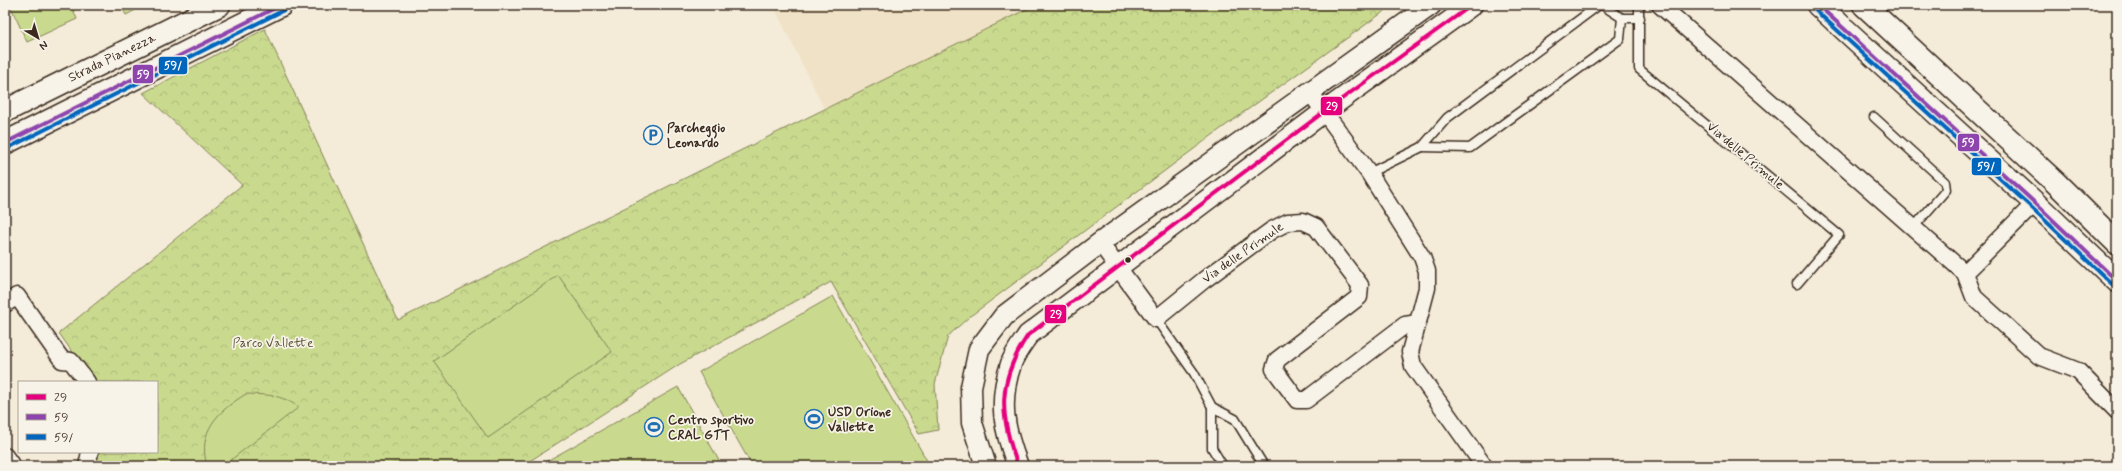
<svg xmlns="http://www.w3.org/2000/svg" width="2122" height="471" font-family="Mynerve,sans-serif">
	<defs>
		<pattern id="forest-crowns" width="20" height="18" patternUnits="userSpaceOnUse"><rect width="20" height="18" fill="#c9da8e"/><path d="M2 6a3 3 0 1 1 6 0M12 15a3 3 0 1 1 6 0" fill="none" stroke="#aebb7a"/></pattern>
	</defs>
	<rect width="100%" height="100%" fill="#f4ebd9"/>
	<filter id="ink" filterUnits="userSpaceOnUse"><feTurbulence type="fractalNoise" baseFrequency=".025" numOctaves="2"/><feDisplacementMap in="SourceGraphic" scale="8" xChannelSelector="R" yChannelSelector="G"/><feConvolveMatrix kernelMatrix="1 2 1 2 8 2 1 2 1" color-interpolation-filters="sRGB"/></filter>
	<g filter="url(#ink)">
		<!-- built -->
		<path fill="#f0e2c6" d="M773 5H1035L845 100 824 108Z"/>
		<!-- forest -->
		<path fill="url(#forest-crowns)" stroke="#828256" d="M1035 5H1393L1218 131 969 317 948 336 935 384 938 430 919 434 831 282 680 364 522 466H93L96 452H157V382H93L59 333 242 185 143 93 265 29 398 320Z"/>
		<!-- pitch -->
		<g fill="#c9da8e" stroke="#828256">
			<path d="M10 5H71L77 19 27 42Z"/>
			<path d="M121 5H145L126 15Z"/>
			<path d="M558 275 612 352 488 438 434 361Z"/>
			<path d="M833 296 930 466H752L699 372Z"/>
			<path d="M678 387 722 466H538Z"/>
			<path d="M246 394C269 395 279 394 299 407L223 466H207C197 431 218 411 246 394Z"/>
		</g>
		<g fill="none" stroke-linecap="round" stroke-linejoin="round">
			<!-- service casing -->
			<g stroke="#3b2a1e" stroke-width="11">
				<g id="service">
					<path d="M1602 5 1622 18"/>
					<path d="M1639 5V69L1839 235 1797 284"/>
					<path d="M1622 18H1640"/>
					<path d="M1874 117 1945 182 1946 190 1913 228"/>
					<path d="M1422 147 1470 148 1620 39 1622 18"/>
					<path d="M1369 173 1422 147 1447 118 1599 5"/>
					<path d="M1156 319 1194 373 1212 407"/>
					<path d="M1223 466 1212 448V407L1235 419 1264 466"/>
				</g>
			</g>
			<!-- minor casing -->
			<g stroke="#3b2a1e" stroke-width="19">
				<g id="minor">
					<path d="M1660 5 1965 273 1974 297 2039 356 2078 371 2117 411"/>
					<path d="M1309 91 1369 173 1422 257 1427 271V288L1410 352 1413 366 1484 466"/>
					<path d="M1100 243 1156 319 1204 280 1272 230 1288 222 1303 221 1316 227 1360 285 1359 297 1277 360 1274 369 1297 400H1306L1405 325 1418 323"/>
					<path d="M1965 273 2035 203"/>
					<path d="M5 304 17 296 62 360 71 361 87 382"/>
					<path d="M5 456 12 466"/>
					<path d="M87 466 90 452"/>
				</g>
			</g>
			<!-- tertiary casing -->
			<g stroke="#3b2a1e" stroke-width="23">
				<g id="tertiary">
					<path d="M986 466 972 423 971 387 979 349 1004 316 1104 240 1431 5"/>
					<path d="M1018 466C1004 430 998 402 1011 364 1014 354 1022 344 1028 335L1325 111 1472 5"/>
				</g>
			</g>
			<!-- secondary casing -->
			<g stroke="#3b2a1e" stroke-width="25">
				<g id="secondary">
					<path d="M1818 5 2035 203 2117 281"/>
					<path d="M1864 5 2055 182 2117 243"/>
					<path d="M5 111 219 5"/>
					<path d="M5 143 281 5"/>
				</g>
			</g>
			<!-- service -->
			<use href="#service" stroke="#f7f3e8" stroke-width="8"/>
			<!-- minor -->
			<use href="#minor" stroke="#f7f3e8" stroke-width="16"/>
			<!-- tertiary -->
			<use href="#tertiary" stroke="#f7f3e8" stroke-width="20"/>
			<!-- secondary -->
			<use href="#secondary" stroke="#f7f3e8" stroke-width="22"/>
			<!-- bus-1 casing -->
			<g stroke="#f7f3e8" stroke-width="7">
				<path id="bus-1" d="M1018 466C999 415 997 381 1028 335L1325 111 1472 5"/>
			</g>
			<!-- bus-2 casing -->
			<g stroke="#f7f3e8" stroke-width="7">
				<g id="bus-2">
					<path d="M1818 5 2035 203 2117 281"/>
					<path d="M5 143 281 5"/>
				</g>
			</g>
			<!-- bus-3 casing -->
			<g stroke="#f7f3e8" stroke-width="7">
				<g id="bus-3">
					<path d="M1814 9 2031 207 2113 285"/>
					<path d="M8 148 284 10"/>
				</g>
			</g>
			<!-- bus-1 -->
			<use href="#bus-1" stroke="#e5007d" stroke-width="4"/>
			<!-- bus-2 -->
			<use href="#bus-2" stroke="#8e44ad" stroke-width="4"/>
			<!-- bus-3 -->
			<use href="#bus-3" stroke="#0065bd" stroke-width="4"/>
		</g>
	</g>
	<!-- icons -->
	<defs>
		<g id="parking-ring" transform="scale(1)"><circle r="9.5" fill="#f7f3e8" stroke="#1f6fb2" stroke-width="1.5"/><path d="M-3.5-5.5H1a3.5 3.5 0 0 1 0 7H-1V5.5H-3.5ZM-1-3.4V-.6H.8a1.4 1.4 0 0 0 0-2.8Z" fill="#1f6fb2"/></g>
		<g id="stadium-ring" transform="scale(1)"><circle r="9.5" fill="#f7f3e8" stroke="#1f6fb2" stroke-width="1.5"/><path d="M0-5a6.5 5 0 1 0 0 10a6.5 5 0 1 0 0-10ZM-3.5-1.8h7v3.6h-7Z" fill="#1f6fb2"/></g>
	</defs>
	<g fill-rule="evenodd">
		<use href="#parking-ring" x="653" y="135"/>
		<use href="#stadium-ring" x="814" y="419"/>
		<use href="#stadium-ring" x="654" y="427"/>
	</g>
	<!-- markers -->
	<circle fill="#3b2a1e" stroke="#f7f3e8" stroke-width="1.5" cx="1128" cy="260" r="3.5"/>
	<g text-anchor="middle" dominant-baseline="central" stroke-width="3.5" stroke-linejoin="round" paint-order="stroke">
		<!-- street labels -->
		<g font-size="13" fill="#3b2a1e" stroke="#f7f3e8">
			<text transform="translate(112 58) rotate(-26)">Strada Pianezza</text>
			<text transform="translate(1745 156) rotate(40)">Via delle Primule</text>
			<text transform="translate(1243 253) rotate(-35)">Via delle Primule</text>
		</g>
		<!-- poi labels -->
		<g font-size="13" font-weight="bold" fill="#3b2a1e" stroke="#f7f3e8" text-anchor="start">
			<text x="667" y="128">Parcheggio<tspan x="667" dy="15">Leonardo</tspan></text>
			<text x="828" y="412">USD Orione<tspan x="828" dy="15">Vallette</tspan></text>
			<text x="668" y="420">Centro sportivo<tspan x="668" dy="15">CRAL GTT</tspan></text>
		</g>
		<!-- park labels -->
		<g font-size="13" fill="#5e563a" stroke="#f7f3e8">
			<text x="273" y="343">Parco Vallette</text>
		</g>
	</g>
	<g stroke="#f7f3e8" stroke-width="1.5">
		<rect x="158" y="56" width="30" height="19" rx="4" fill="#0065bd"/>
		<rect x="132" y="64" width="22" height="20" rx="4" fill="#8e44ad"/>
		<rect x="1320" y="96" width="23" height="20" rx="4" fill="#e5007d"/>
		<rect x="1957" y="133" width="23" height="19" rx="4" fill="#8e44ad"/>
		<rect x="1971" y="157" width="31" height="19" rx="4" fill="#0065bd"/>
		<rect x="1044" y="304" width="23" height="20" rx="4" fill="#e5007d"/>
	</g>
	<g font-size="11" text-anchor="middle" font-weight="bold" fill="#fff">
		<text x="173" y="69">59/</text>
		<text x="143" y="78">59</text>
		<text x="1332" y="110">29</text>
		<text x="1968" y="146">59</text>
		<text x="1986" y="170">59/</text>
		<text x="1056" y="318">29</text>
	</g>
	<!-- margin -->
	<rect width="2122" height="471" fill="none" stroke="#f7f3e8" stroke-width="20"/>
	<rect x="10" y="10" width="2102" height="451" fill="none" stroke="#3b2a1e" stroke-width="1.5" filter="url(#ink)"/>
	<!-- legend -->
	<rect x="18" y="381" width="140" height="72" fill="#f7f3e8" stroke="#aca397"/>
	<rect x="26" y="394" width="20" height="6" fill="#e5007d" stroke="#aca397"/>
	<text x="54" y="401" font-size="12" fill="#3b2a1e">29</text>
	<rect x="26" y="414" width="20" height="6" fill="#8e44ad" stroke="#aca397"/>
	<text x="54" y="421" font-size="12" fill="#3b2a1e">59</text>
	<rect x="26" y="434" width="20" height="6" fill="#0065bd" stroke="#aca397"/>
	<text x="54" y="441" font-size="12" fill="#3b2a1e">59/</text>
	<!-- north arrow -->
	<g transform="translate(38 38) rotate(142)" stroke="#f7f3e8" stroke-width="3" paint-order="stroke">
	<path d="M0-3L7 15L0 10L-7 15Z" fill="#3b2a1e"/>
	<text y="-6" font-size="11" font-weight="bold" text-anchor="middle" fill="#3b2a1e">N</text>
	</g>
</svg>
